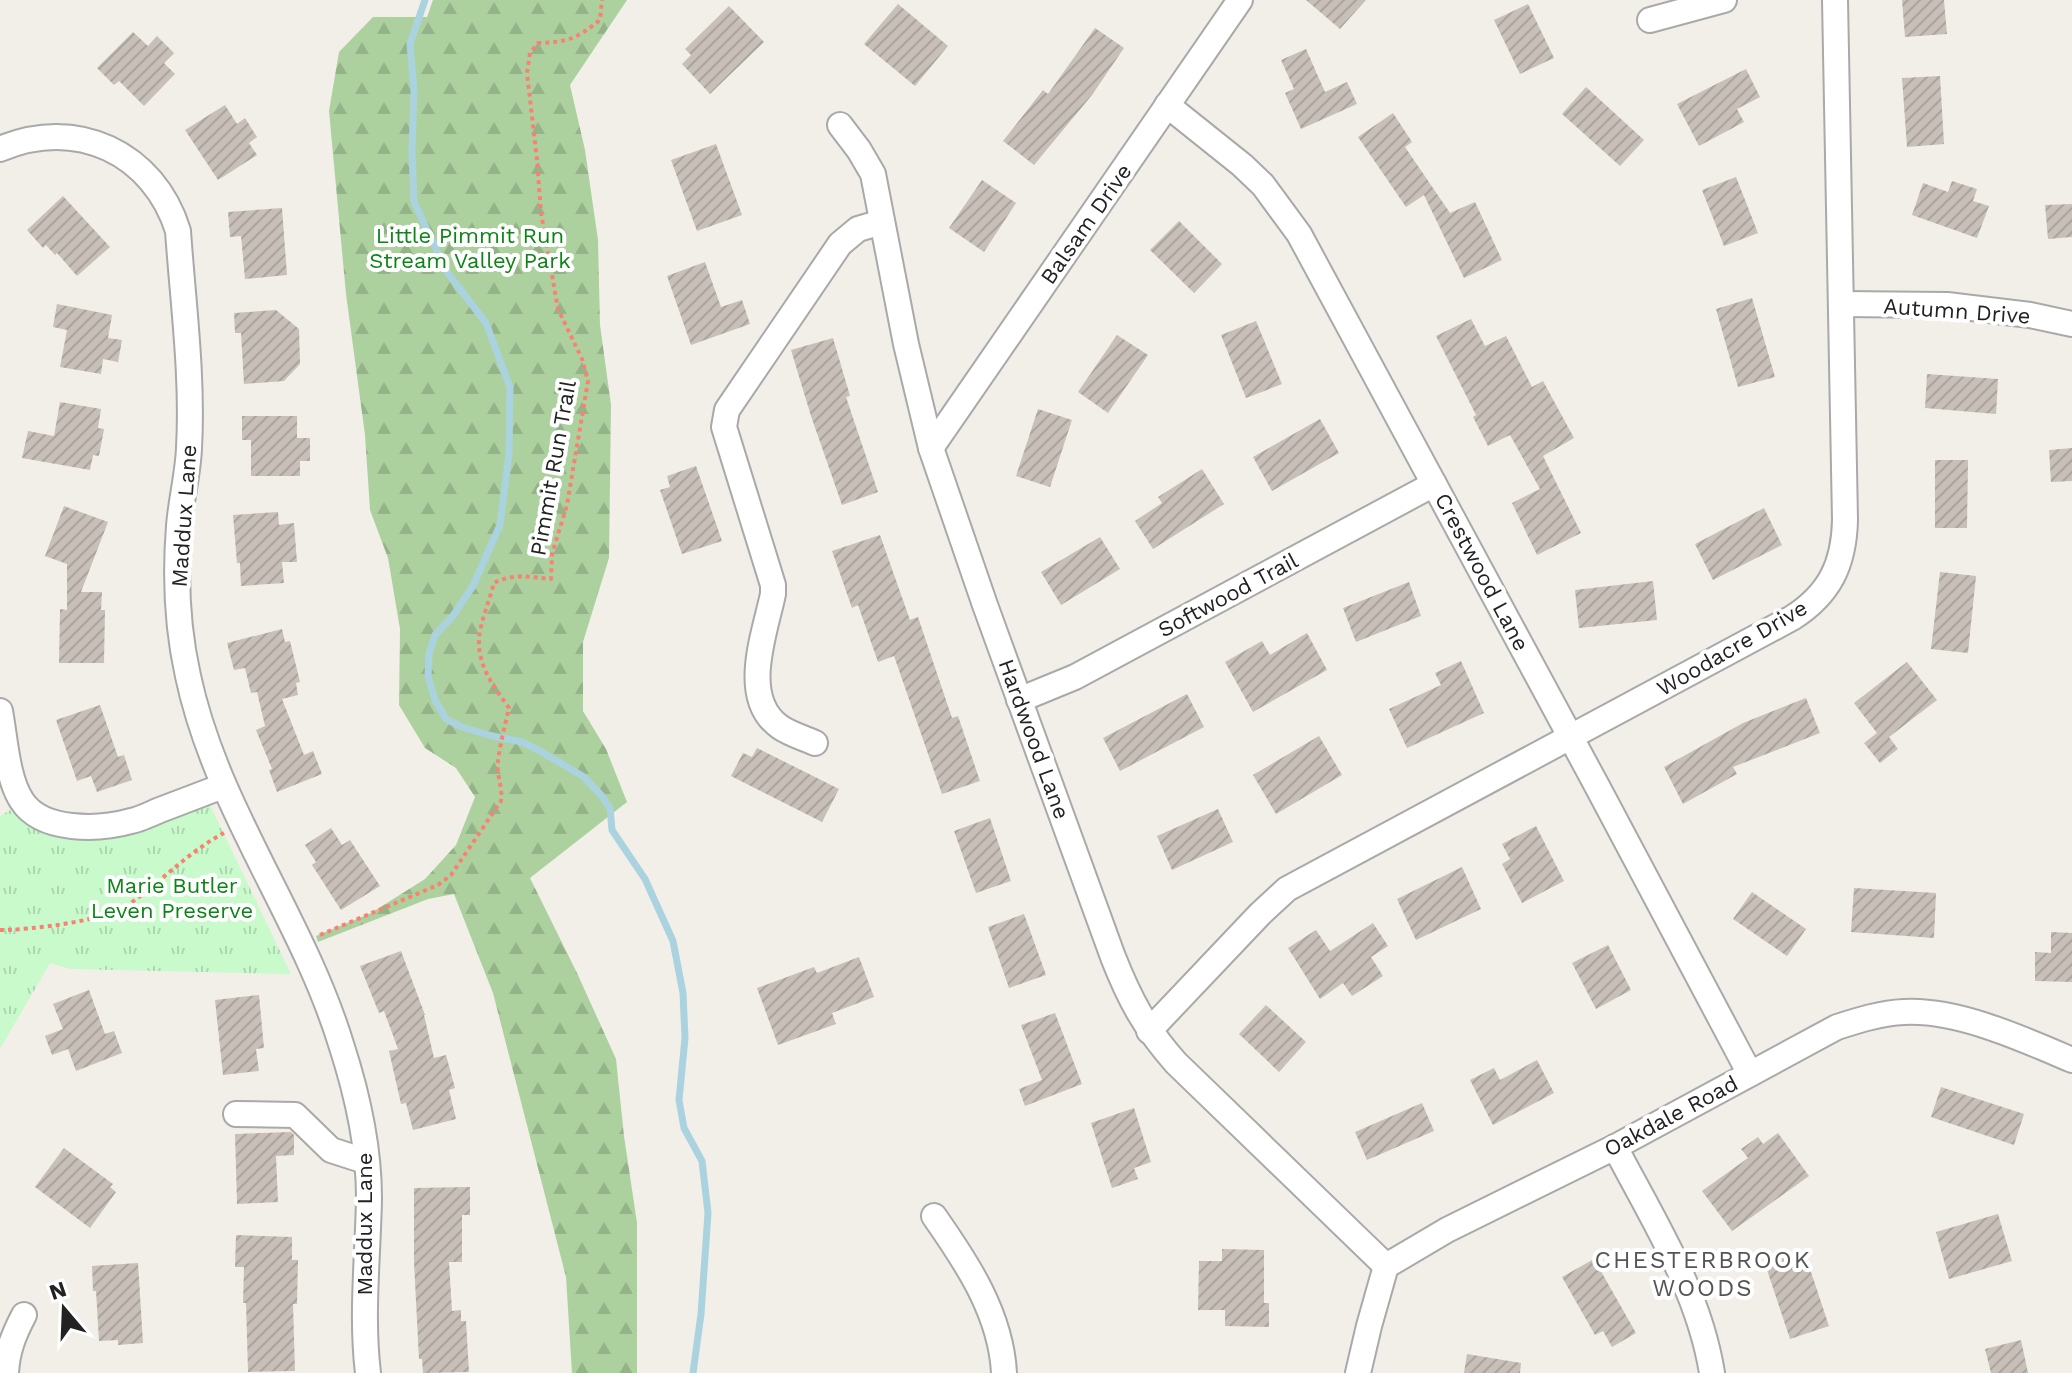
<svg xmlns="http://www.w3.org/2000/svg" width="2072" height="1373" font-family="'Work Sans',sans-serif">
	<defs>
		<pattern id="forest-firs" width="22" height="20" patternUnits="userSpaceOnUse" patternTransform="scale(2)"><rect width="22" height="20" fill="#add19e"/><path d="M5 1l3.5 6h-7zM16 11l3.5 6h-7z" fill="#95b388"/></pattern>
		<pattern id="park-tufts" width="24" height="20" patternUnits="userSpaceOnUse" patternTransform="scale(2)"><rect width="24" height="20" fill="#c8facc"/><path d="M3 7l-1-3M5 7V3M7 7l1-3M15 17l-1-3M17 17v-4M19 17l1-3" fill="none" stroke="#acd6af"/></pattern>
		<pattern id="building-hatch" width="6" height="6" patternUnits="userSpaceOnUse" patternTransform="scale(2)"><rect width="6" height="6" fill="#c7bfb8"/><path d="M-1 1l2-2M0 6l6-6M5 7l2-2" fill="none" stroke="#aba49e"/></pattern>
	</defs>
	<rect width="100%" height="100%" fill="#f2efe9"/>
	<!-- forest -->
	<path fill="url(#forest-firs)" d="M433 0H627L570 85 585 150 598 240 600 325 611 405 609 558 583 642V711L606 749 627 802 530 878 577 973 616 1059 624 1136 637 1223V1373H572L566 1277 493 993 454 894 428 899 318 942 316 936 371 913 425 879 456 845 475 797 456 768 425 748 399 705 400 629 388 558 370 510 365 435 346 294 329 111 339 52 373 17H427Z"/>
	<!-- park -->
	<path fill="url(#park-tufts)" d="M209 803 291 974 71 969 50 963 0 1049V816L10 810C77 869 139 828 209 803Z"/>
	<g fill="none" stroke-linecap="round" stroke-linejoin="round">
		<!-- stream -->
		<path stroke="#aad3df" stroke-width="7" d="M425 0 410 44 414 90 412 152 414 202 447 272 486 323 510 387 509 454 500 525 473 586 452 617 435 635 429 654 428 676 435 700 446 719 462 727 488 735 522 742 540 751 584 777 601 795 610 808 612 830 645 879 673 941 683 993 685 1038 679 1100 684 1128 702 1161 708 1213 701 1314 693 1373"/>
	</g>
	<!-- building -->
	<g fill="url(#building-hatch)">
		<path d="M1306 0H1366L1340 29Z"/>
		<path d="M1902 0H1944L1947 34 1905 37Z"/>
		<path d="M898 4 948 46 915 86 864 44Z"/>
		<path d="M1528 4 1554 58 1520 74 1494 20Z"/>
		<path d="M729 6 764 42 710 94 682 64 691 55 685 49Z"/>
		<path d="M1095 28 1124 48 1092 95 1034 165 1003 141 1043 90 1048 94Z"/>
		<path d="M133 32 148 46 157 36 174 53 164 63 175 74 144 106 119 81 114 85 97 68Z"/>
		<path d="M1306 49 1325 92 1347 82 1357 104 1301 129 1285 93 1294 89 1281 60Z"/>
		<path d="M1746 69 1760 97 1737 109 1744 122 1699 146 1677 104Z"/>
		<path d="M1940 76 1944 144 1907 147 1902 78Z"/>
		<path d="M1586 87 1644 140 1620 166 1562 114Z"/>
		<path d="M225 105 237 124 245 118 257 137 249 143 257 155 218 180 185 130Z"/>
		<path d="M1393 113 1412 142 1405 147 1450 213 1475 202 1502 260 1464 278 1424 195 1406 207 1358 137Z"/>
		<path d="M716 144 742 215 697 231 671 160Z"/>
		<path d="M1736 177 1758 233 1724 246 1702 190Z"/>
		<path d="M982 180 1016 203 984 252 949 228Z"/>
		<path d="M1952 181 1977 189 1973 201 1989 206 1977 238 1912 215 1923 183 1948 192Z"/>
		<path d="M63 196 110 247 77 276 57 253 55 255 46 245 43 248 27 230Z"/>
		<path d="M2072 204V237L2048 239 2045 205Z"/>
		<path d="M282 208 287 275 245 279 241 236 230 237 228 212Z"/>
		<path d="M1179 221 1222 264 1194 293 1150 250Z"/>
		<path d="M705 262 721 307 742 300 750 324 691 345 667 276Z"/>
		<path d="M1752 298 1775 377 1738 387 1716 309Z"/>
		<path d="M57 304 112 315 108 338 122 340 118 362 103 359 101 374 60 367 67 330 53 327Z"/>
		<path d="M276 310 299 329 300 364 284 381 244 384 241 333H235L234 313Z"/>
		<path d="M1471 319 1485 346 1506 336 1532 387 1543 381 1574 438 1543 456 1581 533 1537 555 1512 503 1540 489 1510 435 1488 446 1473 417 1476 415 1436 336Z"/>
		<path d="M1256 321 1282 384 1246 398 1221 335Z"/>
		<path d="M1117 335 1148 355 1108 413 1078 392Z"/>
		<path d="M833 338 850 396 846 397 878 492 842 505 811 416 791 350Z"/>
		<path d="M1927 374 1998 379 1996 414 1925 408Z"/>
		<path d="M60 402 101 409 98 428 104 429 99 456 93 455 90 470 22 458 28 431 54 436Z"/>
		<path d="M1038 409 1072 420 1050 487 1016 476Z"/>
		<path d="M242 416H297V438H310V461H300V476H251V440H242Z"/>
		<path d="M1320 419 1339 453 1272 491 1253 457Z"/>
		<path d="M2072 448V481L2051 482 2049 450Z"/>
		<path d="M1935 460H1968L1967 528H1935Z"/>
		<path d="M696 466 722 541 682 554 660 490 670 487 667 476Z"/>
		<path d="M1202 469 1224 504 1153 549 1135 521 1162 503 1158 497Z"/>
		<path d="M64 506 108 522 81 592H102L101 610H105L104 663H59L60 609 67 610V564L45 556Z"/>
		<path d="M1764 508 1782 545 1713 580 1695 544Z"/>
		<path d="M278 512 279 525 294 523 297 562H282L284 583 241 586 240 563H237L233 515Z"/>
		<path d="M880 535 910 620 918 617 952 718 958 716 980 781 942 794 894 656 878 662 858 605 852 608 832 551Z"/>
		<path d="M1100 537 1120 569 1061 605 1041 572Z"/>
		<path d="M1940 572 1976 576 1968 653 1931 649Z"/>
		<path d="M1653 581 1657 620 1579 628 1575 590Z"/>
		<path d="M1409 582 1421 616 1356 642 1343 608Z"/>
		<path d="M282 629 285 642 290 641 300 682 296 683 298 695 282 699 304 755 313 751 322 774 277 792 269 770 272 769 256 730 265 726 257 692 251 693 245 668 234 670 227 643Z"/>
		<path d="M1307 633 1327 670 1253 712 1225 662 1262 641 1270 655Z"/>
		<path d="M1461 661 1484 713 1407 748 1389 709 1441 685 1435 673Z"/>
		<path d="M1907 662 1937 700 1889 737 1898 749 1880 763 1864 743 1877 733 1854 703Z"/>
		<path d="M1187 694 1204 727 1120 771 1103 738Z"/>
		<path d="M1806 698 1820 733 1733 767 1737 774 1683 804 1664 767 1743 723Z"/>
		<path d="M100 705 118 757 124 755 132 780 97 792 91 776 77 781 56 720Z"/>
		<path d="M1319 736 1342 775 1276 814 1253 775Z"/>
		<path d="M757 748 839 789 822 822 731 776 743 753 752 757Z"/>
		<path d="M1218 809 1233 842 1172 870 1157 836Z"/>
		<path d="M990 818 1011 881 976 893 954 831Z"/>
		<path d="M1536 826 1564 881 1522 903 1502 864 1510 859 1502 844Z"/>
		<path d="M331 828 342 845 350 840 380 886 341 910 312 865 316 862 305 845Z"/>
		<path d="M1462 867 1481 909 1416 940 1397 899Z"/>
		<path d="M1854 888 1936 893 1934 938 1851 932Z"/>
		<path d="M1752 892 1806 929 1787 956 1733 919Z"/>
		<path d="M1024 914 1046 975 1009 988 988 927Z"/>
		<path d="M1373 923 1388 946 1371 957 1383 976 1352 996 1343 983 1320 999 1288 948 1316 930 1330 951Z"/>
		<path d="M2051 932 2072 933V982L2035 981V952L2051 953Z"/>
		<path d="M1608 945 1631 990 1596 1009 1572 963Z"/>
		<path d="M401 951 425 1015H424L434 1058 446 1055 455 1088 449 1090 456 1119 413 1130 406 1103 401 1104 389 1051 398 1049 384 1011 379 1013 360 966Z"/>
		<path d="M859 957 874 997 832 1013 836 1024 778 1045 757 988 814 967 817 973Z"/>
		<path d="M89 990 105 1034 114 1031 122 1053 76 1071 68 1049 52 1055 45 1036 63 1029 53 1004Z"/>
		<path d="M259 995 264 1048 256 1049 259 1071 223 1075 215 1000Z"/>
		<path d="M1266 1005 1306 1042 1279 1072 1239 1034Z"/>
		<path d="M1055 1013 1082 1084 1025 1106 1019 1089 1042 1080 1021 1025Z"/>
		<path d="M1537 1060 1554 1093 1493 1125 1470 1080 1494 1068 1500 1080Z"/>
		<path d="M1941 1087 2024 1114 2014 1145 1931 1117Z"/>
		<path d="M1422 1103 1434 1131 1367 1160 1355 1132Z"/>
		<path d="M1134 1108 1151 1162 1134 1168 1138 1179 1112 1188 1091 1123Z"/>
		<path d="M291 1132 294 1135V1155L276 1156 278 1202 237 1204 235 1134Z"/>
		<path d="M1778 1133 1809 1176 1732 1231 1702 1191 1748 1158 1741 1149 1758 1137 1763 1144Z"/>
		<path d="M64 1148 113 1184 110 1187 116 1192 90 1228 35 1187Z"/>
		<path d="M470 1187V1215H462V1262H449L452 1311 461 1310V1321H466L469 1372 423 1373 422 1359H419L414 1262V1188Z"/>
		<path d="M1998 1214 2012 1261 1949 1279 1936 1232Z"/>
		<path d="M236 1235 292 1237V1260H298L297 1304H293L295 1371 248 1372 246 1303H243L244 1267H235Z"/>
		<path d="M1222 1249 1264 1250V1303H1269V1327L1225 1326V1310H1198L1199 1261H1222Z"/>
		<path d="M1804 1251 1829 1326 1790 1339 1765 1264Z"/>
		<path d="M1594 1259 1636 1333 1612 1347 1603 1331 1595 1335 1562 1277Z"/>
		<path d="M138 1263 143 1343 118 1345V1340L99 1341 96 1291H93L92 1266Z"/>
		<path d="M2021 1340 2028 1373H1991L1985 1349Z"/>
		<path d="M1467 1354 1521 1363 1520 1373H1464Z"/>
	</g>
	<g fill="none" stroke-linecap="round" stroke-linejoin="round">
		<!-- minor casing -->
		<g stroke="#a9a9a9" stroke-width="28">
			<g id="minor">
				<path d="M1650 20 1724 0"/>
				<path d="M1167 105 1242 165 1263 185 1299 234 1597 786 1750 1074"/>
				<path d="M840 125 859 150 873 174 906 344 931 448 985 605 1113 957C1130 1000 1145 1028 1176 1063L1386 1266"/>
				<path d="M0 149C76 116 154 153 178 231 183 303 193 376 189 448 188 474 181 500 179 526 175 576 177 627 188 676 216 808 302 917 341 1044 357 1093 369 1146 369 1198 368 1256 361 1315 368 1373"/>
				<path d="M1841 304 1947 305 2030 315 2072 324"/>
				<path d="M931 448 1240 0"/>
				<path d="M1019 700 1075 677 1434 484"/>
				<path d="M0 711C5 737 7 779 22 801 42 832 99 830 131 821 141 819 150 814 160 810 181 802 202 794 223 786"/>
				<path d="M815 743C804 738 790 734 780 727 739 698 765 633 773 594V585L724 427 727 410 840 244 858 229 882 222"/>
				<path d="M1149 1031 1260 914 1287 889 1792 618C1830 594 1844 564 1845 520L1835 0"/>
				<path d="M236 1114 295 1115 331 1150 365 1161"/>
				<path d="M1615 1147C1653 1220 1699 1291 1712 1373"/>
				<path d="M934 1216C967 1263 1001 1314 1004 1373"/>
				<path d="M6 1373C7 1351 14 1334 24 1315"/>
				<path d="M1358 1373 1369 1326 1386 1266 1447 1230 1615 1147 1837 1027C1859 1020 1881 1013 1904 1012 1957 1009 2023 1039 2072 1060"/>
			</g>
		</g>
		<!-- path -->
		<g stroke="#fa8072" stroke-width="4" stroke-dasharray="4 4" stroke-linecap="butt">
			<path d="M0 930C30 930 105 921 128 905 161 882 188 852 224 833"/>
			<path d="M320 935 438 885 451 875 501 801C503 787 496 775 498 761 500 744 505 725 509 708 494 687 478 667 479 639 480 623 490 599 494 583 514 573 529 577 551 579L552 554 567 505 588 381 582 359 558 309 541 213 537 160 527 73 530 53 538 43C568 42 576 39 600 20L602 0"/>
		</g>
		<!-- minor -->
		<use href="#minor" stroke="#fff" stroke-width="24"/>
	</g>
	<g text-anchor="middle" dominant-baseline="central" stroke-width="8" stroke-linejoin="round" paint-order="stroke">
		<!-- street labels -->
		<g font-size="22" fill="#222" stroke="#fff">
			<text transform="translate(1086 224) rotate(-55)">Balsam Drive</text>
			<text transform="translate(1957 311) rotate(4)">Autumn Drive</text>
			<text transform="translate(553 468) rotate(-80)">Pimmit Run Trail</text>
			<text transform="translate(184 516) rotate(-86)">Maddux Lane</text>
			<text transform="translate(1482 572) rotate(62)">Crestwood Lane</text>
			<text transform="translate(1228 595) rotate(-28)">Softwood Trail</text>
			<text transform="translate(1732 648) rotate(-30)">Woodacre Drive</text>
			<text transform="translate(1034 739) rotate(70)">Hardwood Lane</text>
			<text transform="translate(1671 1116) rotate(-28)">Oakdale Road</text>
			<text transform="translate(364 1224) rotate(-90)">Maddux Lane</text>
		</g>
		<!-- park labels -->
		<g font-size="22" fill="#0c8416" stroke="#fff">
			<text x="470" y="235">Little Pimmit Run<tspan x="470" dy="25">Stream Valley Park</tspan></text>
			<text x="172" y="885">Marie Butler<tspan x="172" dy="25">Leven Preserve</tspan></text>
		</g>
		<!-- neighbourhood labels -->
		<g font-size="24" letter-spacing="2" fill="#555" stroke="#fff">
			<text x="1703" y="1260">CHESTERBROOK<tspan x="1703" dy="28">WOODS</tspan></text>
		</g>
	</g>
	<!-- north arrow -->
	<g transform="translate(64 1309) rotate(341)" stroke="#ffffff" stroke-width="6" paint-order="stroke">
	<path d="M0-6L14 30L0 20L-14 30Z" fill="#222222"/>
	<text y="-12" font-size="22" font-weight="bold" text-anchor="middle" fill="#222222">N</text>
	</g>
</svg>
